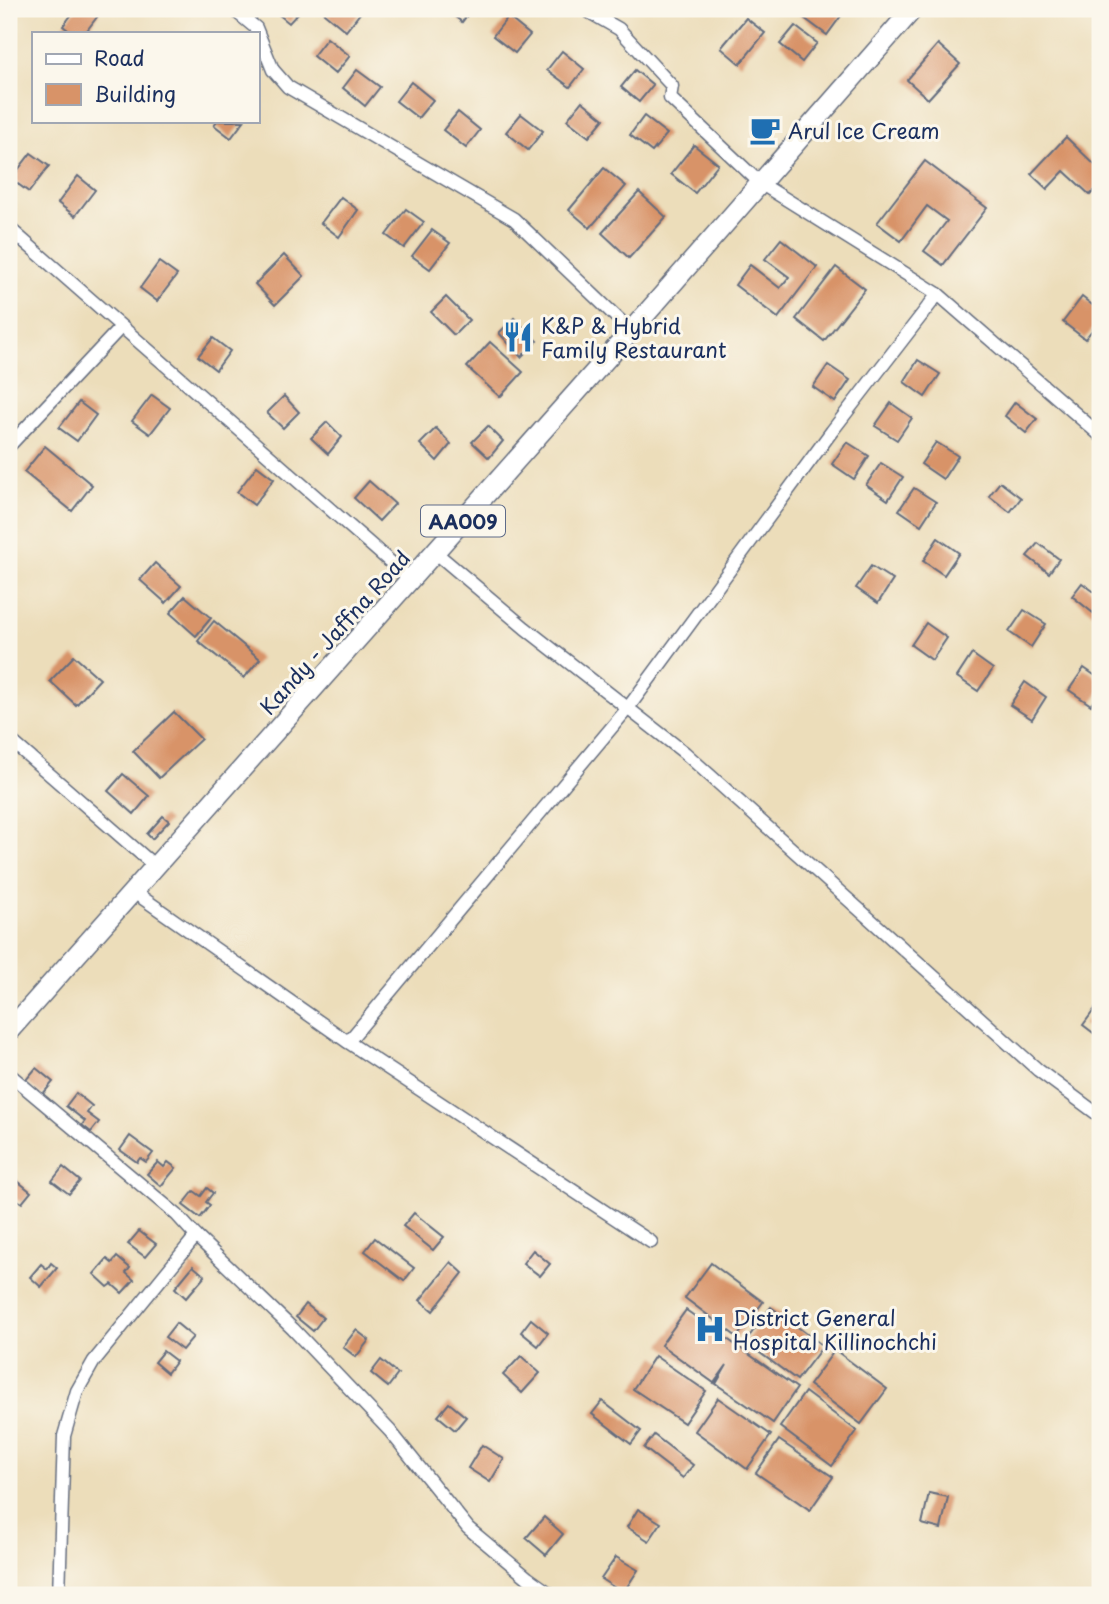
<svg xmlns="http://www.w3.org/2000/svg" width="1109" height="1604" font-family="'Playpen Sans',sans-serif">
	<rect width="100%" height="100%" fill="#fbf7ec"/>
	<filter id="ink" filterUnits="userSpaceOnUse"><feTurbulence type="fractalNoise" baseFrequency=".0143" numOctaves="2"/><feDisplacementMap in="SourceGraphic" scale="14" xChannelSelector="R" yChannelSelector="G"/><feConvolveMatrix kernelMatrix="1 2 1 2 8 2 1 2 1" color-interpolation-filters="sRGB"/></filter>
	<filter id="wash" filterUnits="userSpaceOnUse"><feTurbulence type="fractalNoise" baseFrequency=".00686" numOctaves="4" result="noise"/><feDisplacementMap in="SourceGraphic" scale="28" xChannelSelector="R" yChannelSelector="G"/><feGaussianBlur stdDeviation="1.57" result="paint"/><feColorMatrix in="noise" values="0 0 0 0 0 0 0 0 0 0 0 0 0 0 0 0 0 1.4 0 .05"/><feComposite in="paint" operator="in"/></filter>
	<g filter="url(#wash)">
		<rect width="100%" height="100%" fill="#ecddba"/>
		<g id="blocks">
			<!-- building -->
			<g fill="#d89368">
				<path d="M76 9H94L100 13 85 33H72L63 26Z"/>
				<path d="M272 9H302L289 23Z"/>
				<path d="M328 9H357L361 12 346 31 324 13Z"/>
				<path d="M445 9H472L462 22Z"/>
				<path d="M792 9H846L827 35Z"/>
				<path d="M508 17 530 35 515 53 493 36Z"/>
				<path d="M746 18 765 33 740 64 721 48Z"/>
				<path d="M795 26 817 43 802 62 780 44Z"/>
				<path d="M327 38 350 56 335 74 313 56Z"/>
				<path d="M938 44 960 64 928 99 907 80Z"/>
				<path d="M562 51 584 69 570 87 547 70Z"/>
				<path d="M357 70 380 87 365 106 343 88Z"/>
				<path d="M635 70 653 85 639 102 621 87Z"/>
				<path d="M411 82 433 100 418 118 396 101Z"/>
				<path d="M582 101 604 119 589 137 567 120Z"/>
				<path d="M458 112 480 130 466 148 443 130Z"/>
				<path d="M521 114 543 131 528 150 506 132Z"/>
				<path d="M644 116 667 134 652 152 630 135Z"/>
				<path d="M217 121H244L231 138 214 125Z"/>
				<path d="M1066 137 1100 170V185L1090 195 1064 171 1047 189 1031 174Z"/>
				<path d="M694 145 718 164 695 193 671 174Z"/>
				<path d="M31 153 49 166 29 192 11 179Z"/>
				<path d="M925 161 987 208 943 265 924 251 947 221 927 206 901 241 877 223Z"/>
				<path d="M604 168 626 186 590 228 569 210Z"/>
				<path d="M78 176 95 190 75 216 58 203Z"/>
				<path d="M639 192 666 217 629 258 602 233Z"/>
				<path d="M341 197 358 210 339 237 321 223Z"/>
				<path d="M406 209 424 222 404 248 386 235Z"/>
				<path d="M432 230 450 243 430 269 412 256Z"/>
				<path d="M781 239 817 267 778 318 735 285 750 265 780 288 789 277 765 259Z"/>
				<path d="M284 255 304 276 275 305 255 284Z"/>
				<path d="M159 262 177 275 157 301 140 288Z"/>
				<path d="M836 267 865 289 824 341 796 319Z"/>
				<path d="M446 297 469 320 454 335 431 312Z"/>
				<path d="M1082 297 1100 311V320L1085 339 1063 322Z"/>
				<path d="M514 318 537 341 521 357 499 333Z"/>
				<path d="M213 338 230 351 216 370 198 356Z"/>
				<path d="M490 342 523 372 500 397 467 367Z"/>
				<path d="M918 360 940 374 925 397 904 382Z"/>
				<path d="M828 365 850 380 835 402 813 387Z"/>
				<path d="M152 395 170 408 150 434 132 421Z"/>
				<path d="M284 396 299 412 283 428 267 413Z"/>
				<path d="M79 402 96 415 77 441 59 428Z"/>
				<path d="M1015 402 1037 419 1026 433 1005 416Z"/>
				<path d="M891 403 912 418 897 440 875 426Z"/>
				<path d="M327 422 342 437 328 454 311 438Z"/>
				<path d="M488 426 503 441 489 458 472 442Z"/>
				<path d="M436 428 451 444 437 461 420 444Z"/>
				<path d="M847 442 869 456 854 479 832 464Z"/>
				<path d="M936 442 958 456 943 479 921 464Z"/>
				<path d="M45 446 92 485 72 511 24 472Z"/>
				<path d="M881 463 903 477 888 500 866 485Z"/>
				<path d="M257 466 274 479 254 505 237 492Z"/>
				<path d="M369 481 395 504 379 521 354 498Z"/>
				<path d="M1000 482 1021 498 1010 512 989 496Z"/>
				<path d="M914 488 936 502 921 525 899 510Z"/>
				<path d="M938 538 959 553 944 575 923 561Z"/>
				<path d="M1038 543 1059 559 1049 573 1027 556Z"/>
				<path d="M155 563 181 586 166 603 140 580Z"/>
				<path d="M871 566 893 580 878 603 856 588Z"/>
				<path d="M1082 583 1100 596V603L1093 613 1072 596Z"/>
				<path d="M185 596 211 618 196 636 170 613Z"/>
				<path d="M1024 610 1046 624 1031 647 1009 632Z"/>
				<path d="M214 621 260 659 244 678 198 641Z"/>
				<path d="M926 623 947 638 932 660 911 645Z"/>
				<path d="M972 654 993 669 978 691 957 677Z"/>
				<path d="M74 656 100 679 76 705 50 681Z"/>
				<path d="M1084 668 1100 679V691L1091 705 1069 690Z"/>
				<path d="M1025 682 1046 697 1032 719 1010 705Z"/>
				<path d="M174 712 201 739 159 778 133 751Z"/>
				<path d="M123 774 149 796 134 814 108 791Z"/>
				<path d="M163 816 169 821 152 839 147 834Z"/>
				<path d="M1100 1002V1038L1083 1025Z"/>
				<path d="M36 1068 53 1082 42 1095 25 1081Z"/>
				<path d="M76 1093 92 1106 87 1113 99 1122 91 1132 82 1125 85 1121 66 1106Z"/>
				<path d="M130 1136 153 1153 146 1162 140 1158 137 1162 120 1150Z"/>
				<path d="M158 1162 164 1167 168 1162 176 1168 161 1186 147 1174Z"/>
				<path d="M63 1167 80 1181 69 1194 52 1181Z"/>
				<path d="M9 1174 31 1192 22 1203 16 1199 12 1204 9 1201Z"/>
				<path d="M207 1188 213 1193 206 1202 210 1205 200 1218 183 1205 194 1191 201 1196Z"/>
				<path d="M414 1213 444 1237 433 1250 403 1226Z"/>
				<path d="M139 1231 156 1244 145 1257 128 1244Z"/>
				<path d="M375 1238 414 1268 404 1281 365 1251Z"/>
				<path d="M533 1250 550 1264 540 1276 523 1263Z"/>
				<path d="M117 1257 130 1268 126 1273 134 1280 122 1293 112 1284 108 1287 94 1274 107 1259 112 1263Z"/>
				<path d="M451 1262 463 1273 433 1311 420 1300Z"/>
				<path d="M51 1263 57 1268 41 1287 30 1277 41 1264 47 1269Z"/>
				<path d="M711 1263 763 1302 737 1337 685 1298Z"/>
				<path d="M193 1266 205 1276 186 1298 175 1288Z"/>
				<path d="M306 1304 323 1318 313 1331 296 1317Z"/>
				<path d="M771 1307 823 1346 797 1380 745 1342Z"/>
				<path d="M686 1310 797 1388 773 1423 716 1384 727 1365 714 1383 661 1345Z"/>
				<path d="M531 1319 548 1333 538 1346 521 1332Z"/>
				<path d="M176 1323 193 1337 182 1350 165 1337Z"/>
				<path d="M356 1330 369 1340 356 1357 343 1347Z"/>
				<path d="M835 1350 887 1389 861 1424 809 1385Z"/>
				<path d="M163 1351 176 1361 167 1373 154 1362Z"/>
				<path d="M521 1356 540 1373 522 1393 503 1375Z"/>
				<path d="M655 1356 706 1391 684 1423 633 1389Z"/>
				<path d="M381 1360 398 1374 388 1387 371 1373Z"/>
				<path d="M805 1392 857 1431 832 1466 780 1427Z"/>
				<path d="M718 1398 771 1435 747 1469 695 1431Z"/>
				<path d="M602 1401 641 1431 631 1444 592 1414Z"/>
				<path d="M449 1403 466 1417 455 1430 438 1416Z"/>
				<path d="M654 1435 693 1465 683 1478 644 1448Z"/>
				<path d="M779 1440 833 1477 810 1510 756 1473Z"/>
				<path d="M482 1445 504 1459 490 1482 468 1468Z"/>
				<path d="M929 1493 948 1497 941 1529 922 1524Z"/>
				<path d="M638 1509 661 1523 649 1541 627 1527Z"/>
				<path d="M544 1517 563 1534 546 1555 526 1538Z"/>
				<path d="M616 1557 638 1570 623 1593 601 1579Z"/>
			</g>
		</g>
	</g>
	<g filter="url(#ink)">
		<use href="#blocks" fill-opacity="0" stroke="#646c7e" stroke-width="2"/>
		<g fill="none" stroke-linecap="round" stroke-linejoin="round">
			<!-- minor casing -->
			<g stroke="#646c7e" stroke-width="15">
				<g id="minor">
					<path d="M233 9 256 28 273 70 288 87 514 219 631 331"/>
					<path d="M584 9 619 29 672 86 670 98 760 183 938 294 1100 435"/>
					<path d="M9 228 411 580"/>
					<path d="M9 446 121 327"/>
					<path d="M435 552 525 628 685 753 1038 1070 1100 1116"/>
					<path d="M9 739 156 867"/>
					<path d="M134 892 348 1042 651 1242"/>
					<path d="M348 1042 628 708 832 431 938 294"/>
					<path d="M9 1074 177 1215 196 1236 293 1329 390 1431 468 1528 528 1578 552 1595"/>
					<path d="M59 1595 64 1436 77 1391 94 1361 196 1236"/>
				</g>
			</g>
			<!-- trunk casing -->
			<g stroke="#646c7e" stroke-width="22">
				<path id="trunk" d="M9 1031 631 331 913 9"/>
			</g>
			<!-- minor -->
			<use href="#minor" stroke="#fff" stroke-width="12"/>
			<!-- trunk -->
			<use href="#trunk" stroke="#fff" stroke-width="19"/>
		</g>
	</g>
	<!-- icons -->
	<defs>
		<g id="cafe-bare" transform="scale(2.415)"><path d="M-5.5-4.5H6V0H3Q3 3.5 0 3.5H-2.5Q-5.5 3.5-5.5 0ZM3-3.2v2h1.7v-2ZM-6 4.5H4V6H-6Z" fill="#1f6fb2" stroke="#fbf7ec" stroke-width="2.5" paint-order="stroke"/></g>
		<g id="restaurant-bare" transform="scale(2.415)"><path d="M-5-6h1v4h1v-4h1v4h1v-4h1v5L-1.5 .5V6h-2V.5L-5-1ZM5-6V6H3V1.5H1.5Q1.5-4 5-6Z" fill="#1f6fb2" stroke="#fbf7ec" stroke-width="2.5" paint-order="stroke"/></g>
		<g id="hospital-bare" transform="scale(2.415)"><path d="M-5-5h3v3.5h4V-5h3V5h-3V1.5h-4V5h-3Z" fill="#1f6fb2" stroke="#fbf7ec" stroke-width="2.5" paint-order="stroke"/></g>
	</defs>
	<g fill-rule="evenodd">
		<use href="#cafe-bare" x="765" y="130"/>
		<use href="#restaurant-bare" x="518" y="337"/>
		<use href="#hospital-bare" x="710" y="1329"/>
	</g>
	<g text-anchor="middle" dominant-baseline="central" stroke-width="6" stroke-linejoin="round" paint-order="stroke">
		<!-- shield labels -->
		<rect fill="#fbf7ec" stroke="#5e6b89" stroke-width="2" x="421" y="505.5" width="84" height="31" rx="5"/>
		<g font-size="19" font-weight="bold" fill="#1b2f5e">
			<text x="463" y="521">AA009</text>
		</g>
		<!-- poi labels -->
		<g font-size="21" fill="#1b2f5e" stroke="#fbf7ec" text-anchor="start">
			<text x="788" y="130">Arul Ice Cream</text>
			<text x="541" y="325">K&amp;P &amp; Hybrid<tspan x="541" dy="24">Family Restaurant</tspan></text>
			<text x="733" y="1317">District General<tspan x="733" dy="24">Hospital Killinochchi</tspan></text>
		</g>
		<!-- street labels -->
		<g font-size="21" fill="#1b2f5e" stroke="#fbf7ec">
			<text transform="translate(334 632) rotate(-48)">Kandy - Jaffna Road</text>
		</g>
	</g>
	<!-- margin -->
	<rect width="1109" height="1604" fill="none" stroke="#fbf7ec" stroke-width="35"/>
	<!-- legend -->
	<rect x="32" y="32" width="228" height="91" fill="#fbf7ec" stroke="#a1a7b3" stroke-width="2"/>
	<rect x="46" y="54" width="35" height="10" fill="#ffffff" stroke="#a1a7b3" stroke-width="2"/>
	<text x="94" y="66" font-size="21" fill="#1b2f5e">Road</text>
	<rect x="46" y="84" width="35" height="21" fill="#d89368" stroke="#a1a7b3" stroke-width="2"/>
	<text x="94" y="102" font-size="21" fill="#1b2f5e">Building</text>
</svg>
